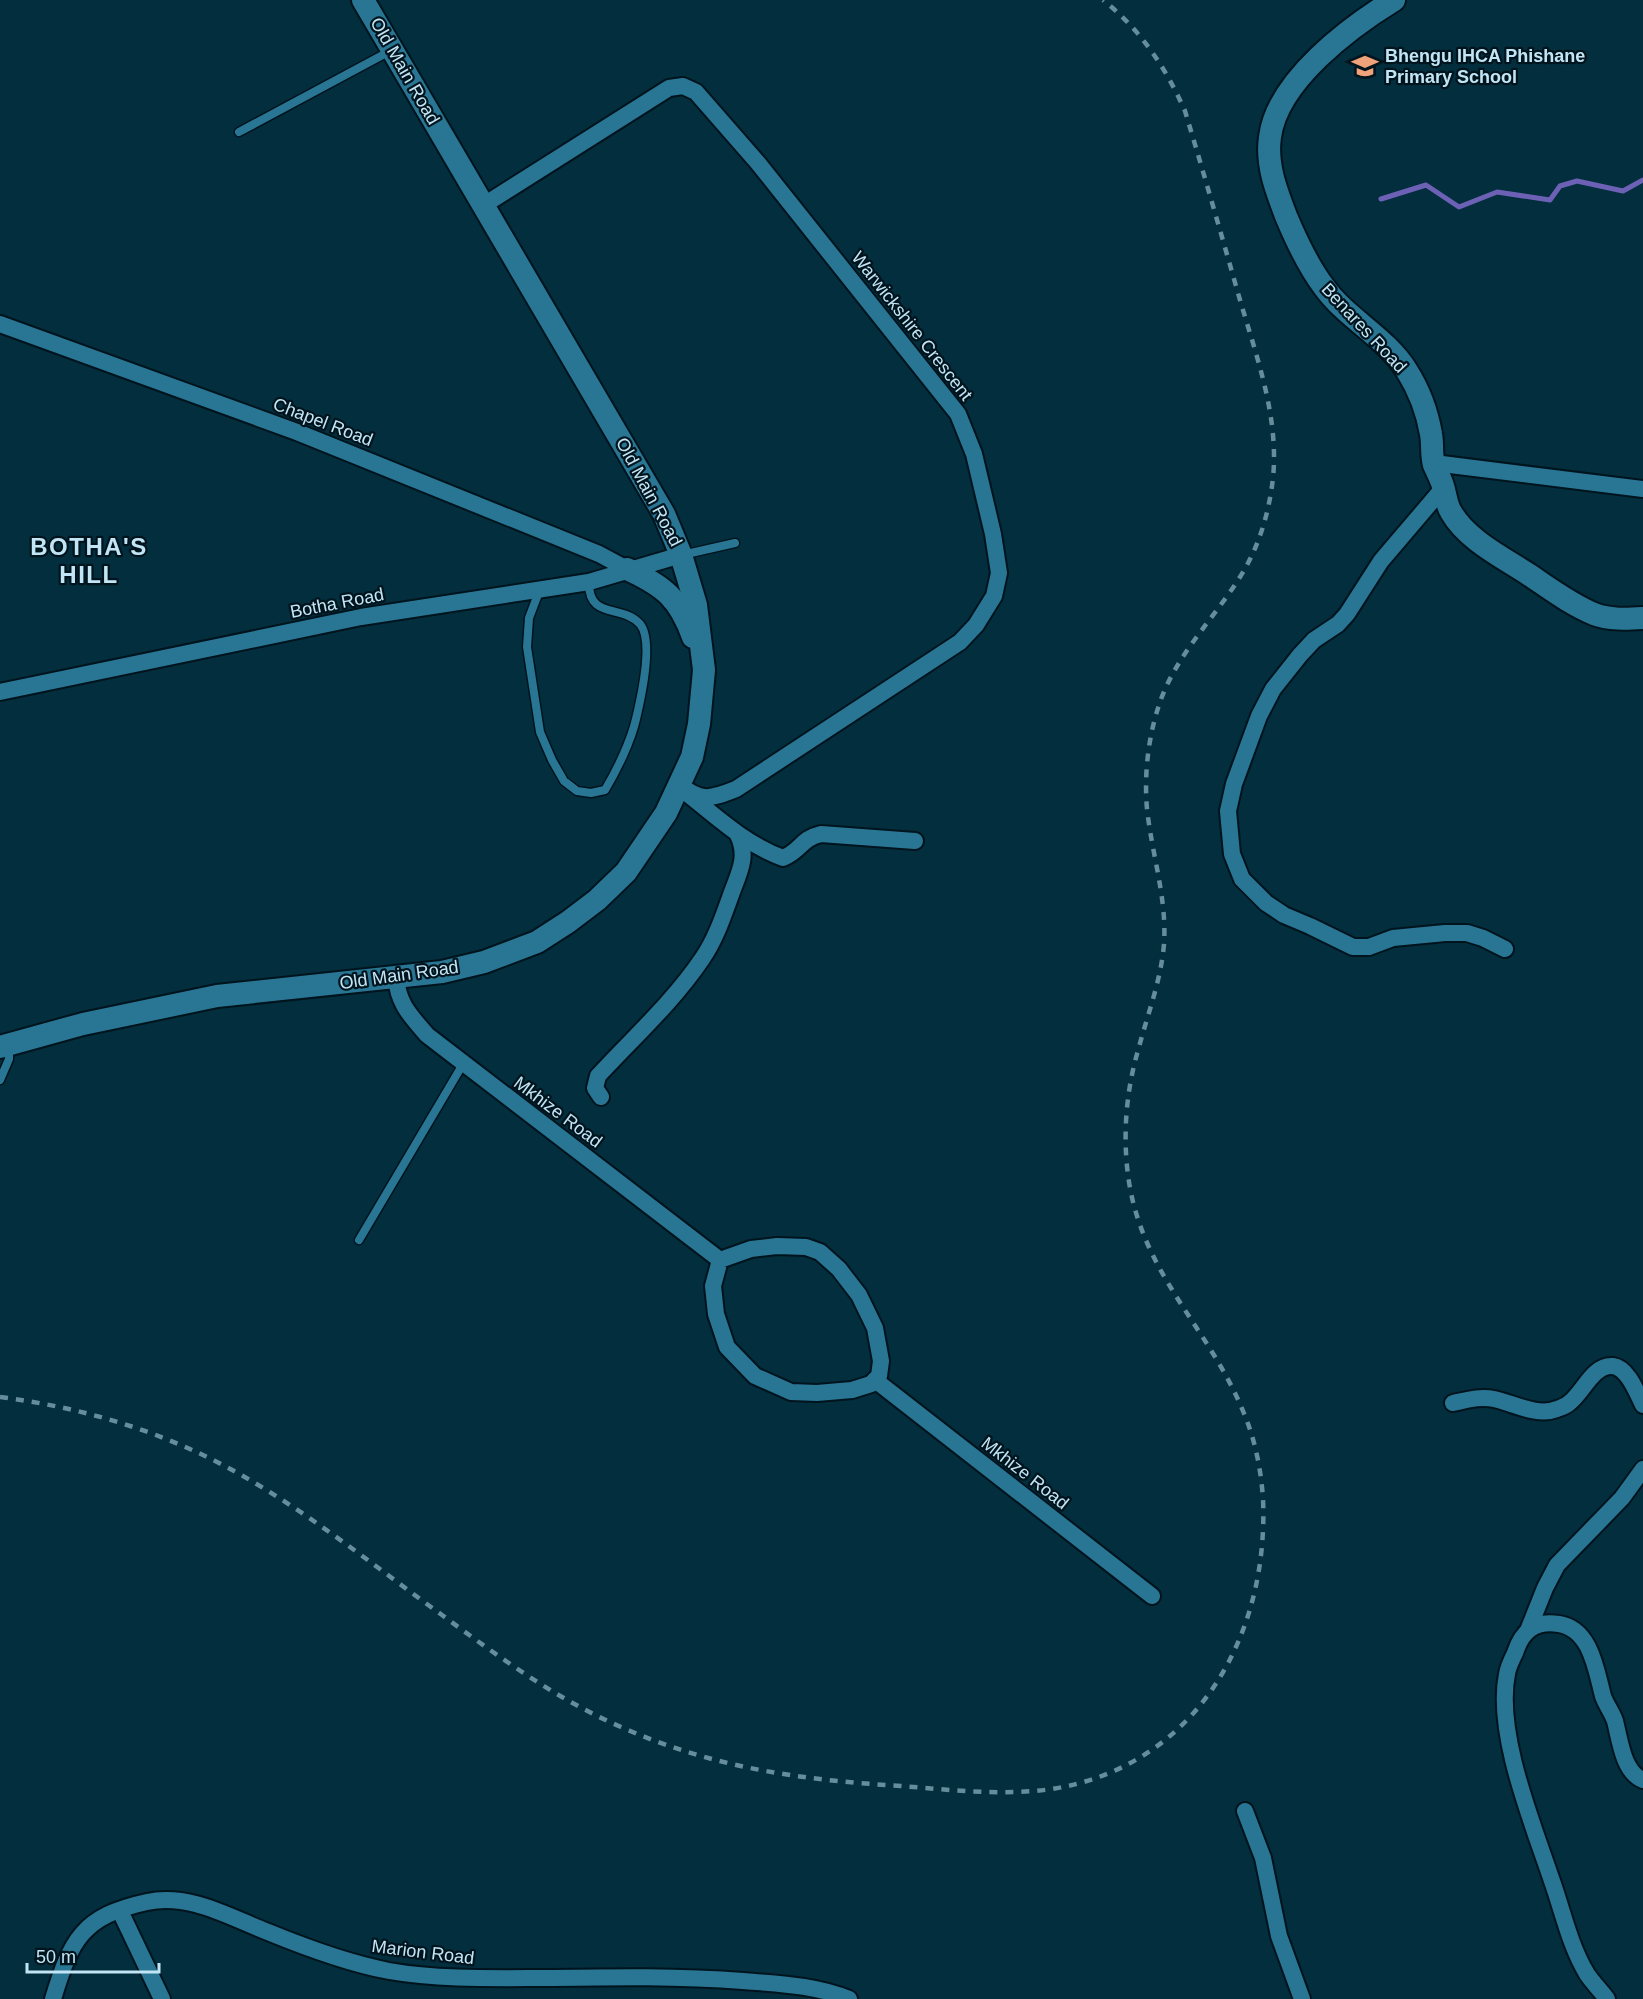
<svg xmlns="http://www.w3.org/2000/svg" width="1643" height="1999" font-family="Arial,sans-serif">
	<rect width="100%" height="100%" fill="#032e3d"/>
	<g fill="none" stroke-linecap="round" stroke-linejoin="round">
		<!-- stream -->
		<path stroke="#6d61b6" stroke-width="5" d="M1381 199 1426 185 1459 207 1497 192 1550 200 1560 186 1577 181 1623 191 1643 180"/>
		<!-- lane casing -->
		<g stroke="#00141e" stroke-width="11">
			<g id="lane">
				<path d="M239 132 392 50"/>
				<path d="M682 555 735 543"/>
				<path d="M540 589 529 618 527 647 540 732 552 760 564 781 577 791 591 793 605 790C617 770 631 741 636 719 641 698 654 641 640 624 622 604 588 620 589 582"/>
				<path d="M0 1080 9 1059V1046"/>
				<path d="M359 1240 463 1064"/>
			</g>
		</g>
		<!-- street casing -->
		<g stroke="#00141e" stroke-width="20">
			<g id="street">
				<path d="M484 205 669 88 683 86 696 92 758 163 958 414 974 454 993 534 999 573 994 596 976 625 960 642 736 789C711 799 701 802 680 785"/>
				<path d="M0 324 297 432 599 554 627 569"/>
				<path d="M1434 463 1643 489"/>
				<path d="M1444 487 1381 561 1347 614 1338 624 1314 640 1300 655 1273 689 1259 716 1234 784 1228 811 1232 854 1242 879 1266 903 1284 915 1310 926 1353 947H1369L1393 938 1445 933H1467L1483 938 1505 949"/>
				<path d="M0 692 361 617 589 582 681 555"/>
				<path d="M689 795C719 819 747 845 783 858 802 850 800 839 821 834L915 841"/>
				<path d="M396 977C398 1004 410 1015 427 1035L720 1260"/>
				<path d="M601 1097 595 1088 598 1076C633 1038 673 1002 702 959 716 939 724 914 732 892 740 871 748 856 738 835"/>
				<path d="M777 1246 806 1247 820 1252 839 1269 859 1295 875 1328 881 1361 879 1376 871 1384 852 1390 817 1393 791 1392 755 1376 727 1347 716 1314 713 1286 720 1260 751 1249Z"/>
				<path d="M875 1380 1152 1596"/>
				<path d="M1453 1403C1467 1400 1480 1396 1494 1399 1513 1403 1537 1417 1557 1409 1560 1408 1566 1406 1569 1403 1583 1393 1593 1364 1613 1366 1628 1368 1637 1393 1643 1405"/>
				<path d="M1529 1628 1545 1588 1557 1565 1622 1498 1643 1469"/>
				<path d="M1245 1811 1263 1858 1279 1936 1302 1999"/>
				<path d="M120 1911 162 1999"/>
				<path d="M53 1999C71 1940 82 1916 147 1902 190 1893 229 1917 268 1932 307 1948 347 1963 389 1971 440 1980 500 1978 552 1978 615 1977 679 1976 743 1981 779 1984 815 1985 849 1999"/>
				<path d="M1607 1999C1601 1991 1593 1983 1587 1974 1570 1946 1563 1912 1552 1881 1533 1824 1495 1733 1507 1674 1508 1667 1512 1659 1515 1653 1522 1631 1535 1620 1559 1624 1591 1629 1596 1670 1603 1696 1606 1705 1612 1712 1615 1721 1620 1740 1623 1772 1643 1780"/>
			</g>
		</g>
		<!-- secondary casing -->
		<g stroke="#00141e" stroke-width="26">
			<g id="secondary">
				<path d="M1394 0C1350 27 1277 81 1270 137 1266 164 1276 190 1286 216 1296 240 1308 266 1324 287 1347 319 1386 337 1407 371 1419 390 1427 411 1431 434 1433 444 1431 455 1434 465 1437 472 1441 479 1443 486 1446 495 1446 504 1451 512 1467 540 1502 557 1528 574 1549 588 1570 604 1594 614 1609 620 1627 619 1643 618"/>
				<path d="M627 569C664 586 679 598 693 637"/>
				<path d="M0 1047 83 1024 217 996 442 972 484 962 537 942 568 922 597 900 626 872 666 813 692 757 699 724 704 670 696 605 681 555 664 514 363 0"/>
			</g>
		</g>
		<!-- lane -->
		<use href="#lane" stroke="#297694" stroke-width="8"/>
		<!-- street -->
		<use href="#street" stroke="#297694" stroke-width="16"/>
		<!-- secondary -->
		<use href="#secondary" stroke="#297694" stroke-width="22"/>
		<!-- rail -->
		<path stroke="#668d9c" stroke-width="4.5" stroke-dasharray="8 8" stroke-linecap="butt" d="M0 1397C86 1408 168 1433 243 1476 313 1516 377 1568 442 1615 499 1657 556 1699 621 1727 714 1768 801 1780 901 1786 951 1790 1003 1796 1052 1789 1197 1766 1269 1635 1263 1499 1261 1469 1255 1439 1243 1411 1209 1328 1144 1276 1129 1182 1122 1137 1126 1090 1139 1047 1148 1013 1161 980 1164 944 1167 898 1152 855 1147 809 1144 775 1148 738 1159 705 1175 656 1213 620 1240 577 1259 547 1269 513 1273 478 1279 417 1257 358 1240 300 1222 237 1204 174 1185 111 1166 68 1140 29 1103 0"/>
	</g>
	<!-- icons -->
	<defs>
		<g id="school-bare" transform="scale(2.07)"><path d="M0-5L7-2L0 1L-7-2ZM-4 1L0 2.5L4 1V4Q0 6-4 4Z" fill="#f0a27a" stroke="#00141e" stroke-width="2.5" paint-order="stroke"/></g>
	</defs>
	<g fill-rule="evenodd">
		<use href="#school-bare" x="1365" y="66"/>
	</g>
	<g text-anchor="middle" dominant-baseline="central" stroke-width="4.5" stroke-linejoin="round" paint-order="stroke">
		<!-- poi labels -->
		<g font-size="18" font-weight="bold" fill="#c2e5f5" stroke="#00141e" text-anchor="start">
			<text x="1385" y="56">Bhengu IHCA Phishane<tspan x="1385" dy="21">Primary School</tspan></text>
		</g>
		<!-- street labels -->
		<g font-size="18" fill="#c2e5f5" stroke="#00141e">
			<text transform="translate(405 71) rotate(60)">Old Main Road</text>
			<text transform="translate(912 326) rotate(52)">Warwickshire Crescent</text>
			<text transform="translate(1364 328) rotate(47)">Benares Road</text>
			<text transform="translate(323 422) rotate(21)">Chapel Road</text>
			<text transform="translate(649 492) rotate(62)">Old Main Road</text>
			<text transform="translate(337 603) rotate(-11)">Botha Road</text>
			<text transform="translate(399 975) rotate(-8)">Old Main Road</text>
			<text transform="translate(558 1112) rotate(37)">Mkhize Road</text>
			<text transform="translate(1025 1473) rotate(38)">Mkhize Road</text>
			<text transform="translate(423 1952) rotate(7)">Marion Road</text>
		</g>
		<!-- district labels -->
		<g font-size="24" font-weight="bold" letter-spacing="1.5" fill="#c2e5f5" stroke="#00141e">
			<text x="89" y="546">BOTHA'S<tspan x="89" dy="28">HILL</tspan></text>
		</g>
	</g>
	<!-- scale -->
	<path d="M27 1963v9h132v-9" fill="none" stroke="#c2e5f5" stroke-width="3"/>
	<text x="36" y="1963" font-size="18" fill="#c2e5f5" stroke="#00141e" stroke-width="4.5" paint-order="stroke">50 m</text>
</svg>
